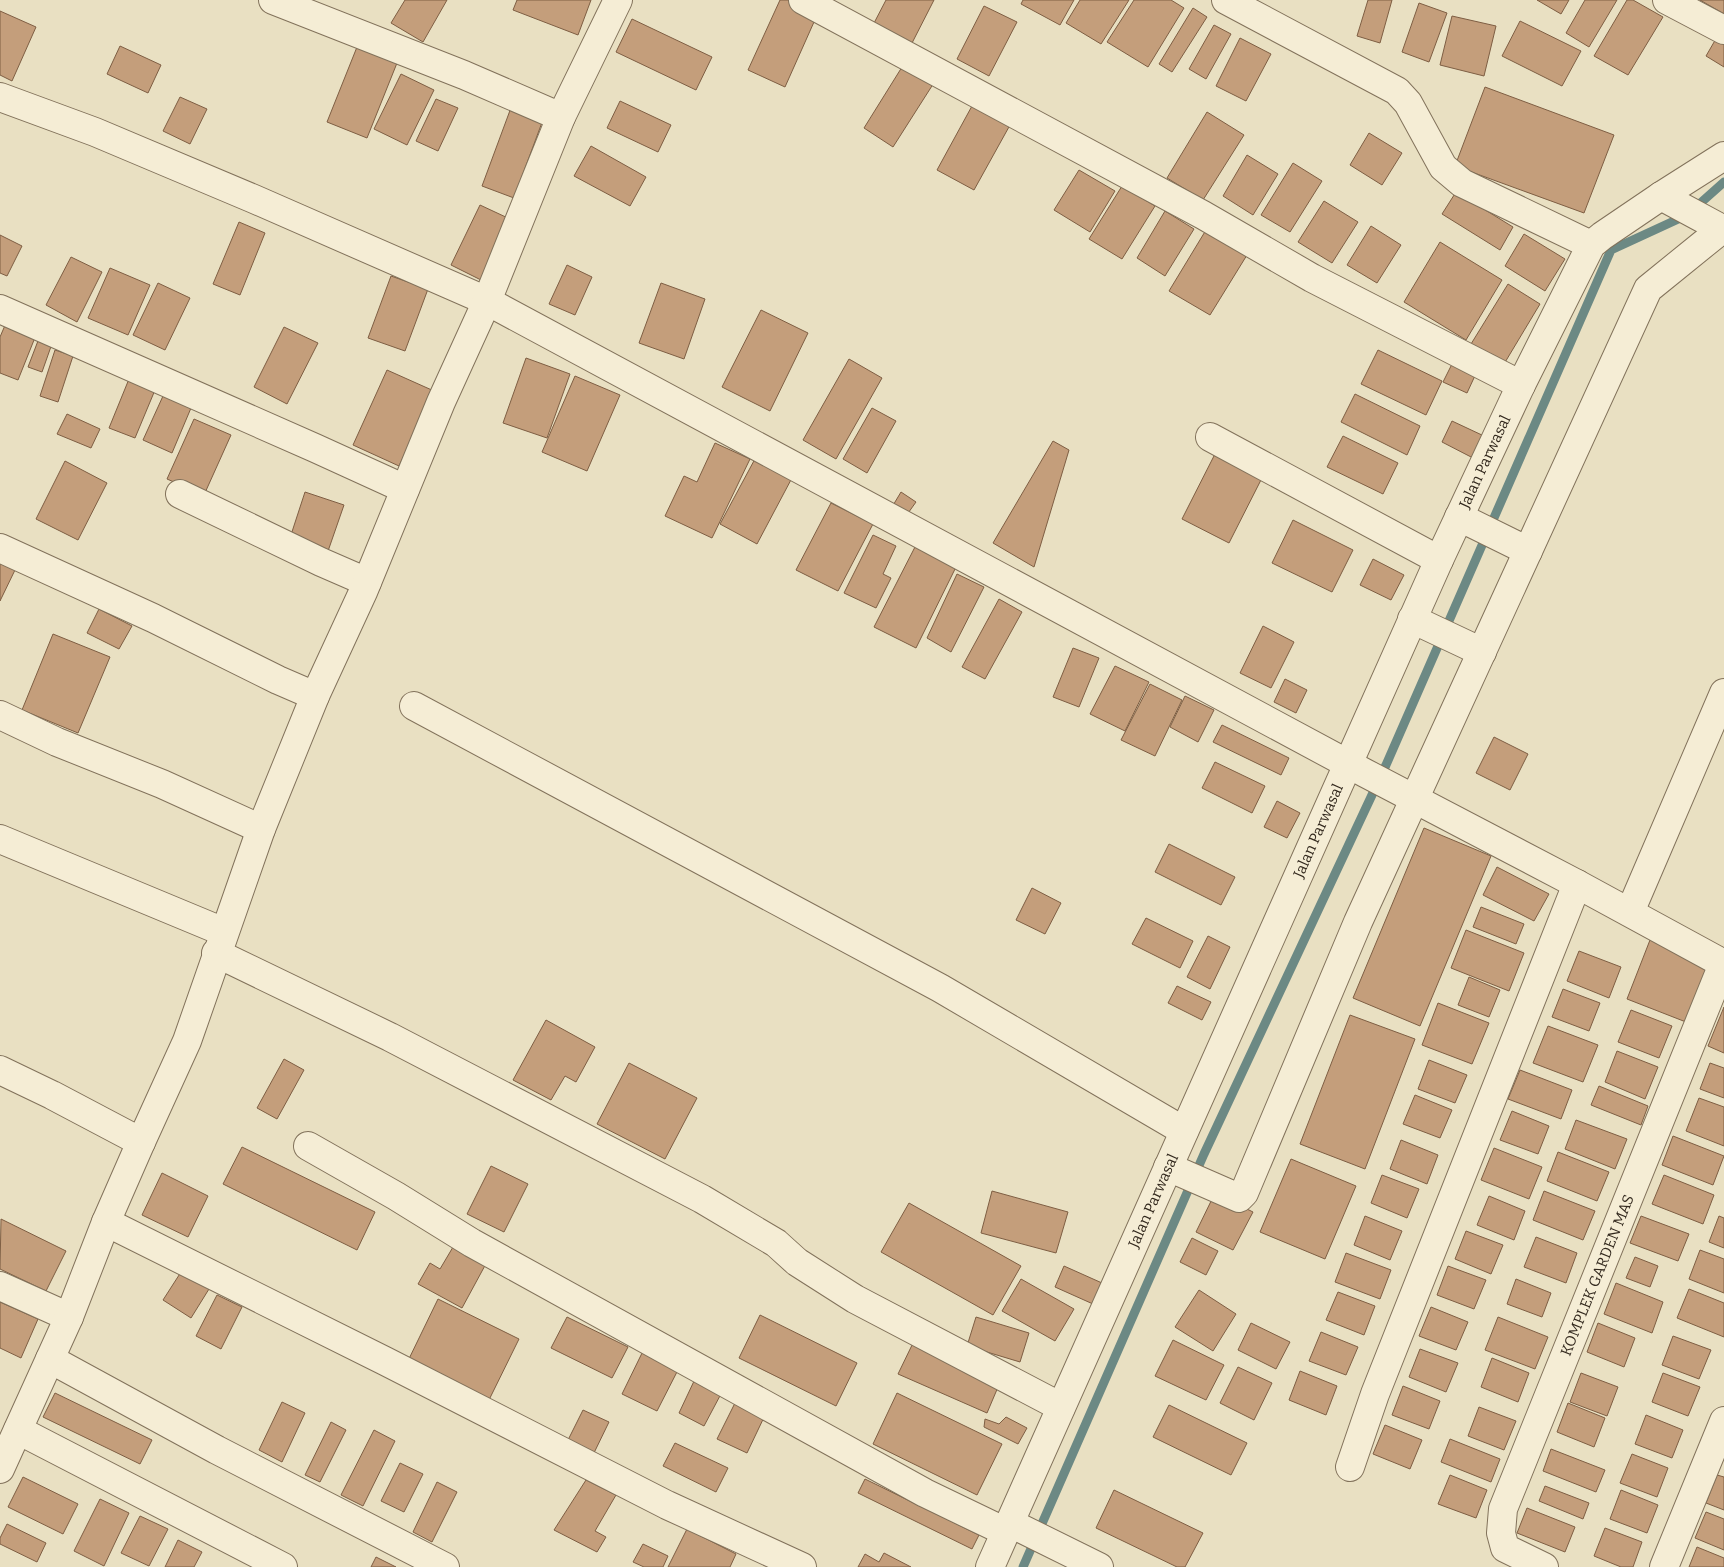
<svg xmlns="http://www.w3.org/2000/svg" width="1724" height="1567" font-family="Bitter,serif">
	<rect width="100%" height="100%" fill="#e9e0c2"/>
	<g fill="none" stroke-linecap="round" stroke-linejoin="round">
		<!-- stream -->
		<path stroke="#6c8984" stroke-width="9" d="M1023 1567 1204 1154 1386 765 1611 250 1687 215 1724 182"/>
	</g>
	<!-- building -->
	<g fill="#c49e7b" stroke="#7e5e43">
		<path d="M405 0H447L423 42 391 23Z"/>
		<path d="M517 0H591L578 35 513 10Z"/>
		<path d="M780 0H790L818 13 785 87 748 70Z"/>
		<path d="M886 0H934L911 45 873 25Z"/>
		<path d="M1023 0H1074L1060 25 1021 4Z"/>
		<path d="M1080 0H1129L1101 44 1066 23Z"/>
		<path d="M1134 0H1171L1184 8 1148 67 1107 42Z"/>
		<path d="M1368 0H1392L1380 43 1357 36Z"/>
		<path d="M1537 0H1569L1561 14Z"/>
		<path d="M1585 0H1617L1589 47 1566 33Z"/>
		<path d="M1627 0H1633L1663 17 1628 75 1594 56Z"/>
		<path d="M1700 0H1724V14Z"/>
		<path d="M1419 3 1447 13 1429 62 1402 52Z"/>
		<path d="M984 6 1017 22 989 76 957 59Z"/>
		<path d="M1193 8 1207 17 1172 72 1159 64Z"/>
		<path d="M0 11 36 27 12 81 0 75Z"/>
		<path d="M1452 16 1496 26 1484 76 1440 65Z"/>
		<path d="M632 19 712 57 696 90 616 52Z"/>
		<path d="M1520 21 1581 51 1562 86 1502 56Z"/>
		<path d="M1214 25 1231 34 1206 79 1189 69Z"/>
		<path d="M361 37 401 53 367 138 327 122Z"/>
		<path d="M1717 37 1724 41V67L1706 56Z"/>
		<path d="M1240 38 1271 54 1246 101 1216 86Z"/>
		<path d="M120 46 161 65 148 93 107 74Z"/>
		<path d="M907 59 937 78 893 147 864 128Z"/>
		<path d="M401 74 434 90 407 145 374 129Z"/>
		<path d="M1485 87 1614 135 1584 213 1455 166Z"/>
		<path d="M978 95 1015 116 974 190 937 170Z"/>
		<path d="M180 97 207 109 190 144 163 131Z"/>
		<path d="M436 99 458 108 438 151 416 141Z"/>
		<path d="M620 101 671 125 658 152 607 128Z"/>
		<path d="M512 105 544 117 514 198 482 186Z"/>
		<path d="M1207 112 1244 135 1203 200 1167 178Z"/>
		<path d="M1369 133 1402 153 1382 185 1350 165Z"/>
		<path d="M591 146 646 177 630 206 574 176Z"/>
		<path d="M1247 155 1278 174 1253 215 1223 196Z"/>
		<path d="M1293 163 1322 181 1290 232 1261 215Z"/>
		<path d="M1079 170 1115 191 1090 232 1054 210Z"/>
		<path d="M1122 186 1155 206 1122 259 1089 239Z"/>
		<path d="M1456 192 1513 227 1500 250 1442 214Z"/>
		<path d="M1324 201 1358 222 1332 263 1298 242Z"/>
		<path d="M480 205 510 219 481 280 451 265Z"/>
		<path d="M1165 211 1194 229 1165 276 1137 258Z"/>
		<path d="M239 222 265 233 240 295 213 284Z"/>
		<path d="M1371 226 1401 245 1377 283 1347 265Z"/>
		<path d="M1206 230 1247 255 1210 315 1169 291Z"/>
		<path d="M1524 234 1565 259 1545 291 1505 266Z"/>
		<path d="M0 235 22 246 7 276 0 273Z"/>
		<path d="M1440 242 1502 280 1466 340 1404 302Z"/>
		<path d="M71 257 102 272 77 322 46 305Z"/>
		<path d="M567 265 592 277 575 315 549 304Z"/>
		<path d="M110 268 150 285 128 335 88 318Z"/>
		<path d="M391 276 428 289 405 351 368 338Z"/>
		<path d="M158 283 190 298 165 350 133 335Z"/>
		<path d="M661 283 705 299 684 359 639 343Z"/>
		<path d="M1508 284 1540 304 1504 364 1471 344Z"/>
		<path d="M761 310 808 333 770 411 722 387Z"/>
		<path d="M6 323 36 335 18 380 0 373V337Z"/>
		<path d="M284 327 318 343 287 404 254 387Z"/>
		<path d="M41 333 54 338 42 372 28 367Z"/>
		<path d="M55 350 73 356 58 402 40 396Z"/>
		<path d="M1378 350 1442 381 1426 415 1361 384Z"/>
		<path d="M1456 356 1479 367 1467 393 1443 382Z"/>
		<path d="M526 358 570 374 547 438 503 423Z"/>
		<path d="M849 359 882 378 836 459 803 440Z"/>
		<path d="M387 370 434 391 399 466 353 445Z"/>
		<path d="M575 376 620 395 587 471 542 452Z"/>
		<path d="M129 379 155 390 135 438 109 428Z"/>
		<path d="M1355 394 1420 426 1407 455 1341 422Z"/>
		<path d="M163 396 191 408 172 453 143 440Z"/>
		<path d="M872 408 896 421 867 473 843 459Z"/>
		<path d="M67 414 100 429 91 448 57 434Z"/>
		<path d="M194 419 231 435 204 495 167 479Z"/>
		<path d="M1452 421 1484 436 1473 458 1442 442Z"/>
		<path d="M1343 436 1398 463 1383 494 1327 467Z"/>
		<path d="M1053 441 1069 450 1034 567 993 543Z"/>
		<path d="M715 443 750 459 712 538 665 516 684 476 697 482Z"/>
		<path d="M1217 450 1264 474 1229 543 1182 519Z"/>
		<path d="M756 457 793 476 757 544 720 524Z"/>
		<path d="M65 461 107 483 78 540 36 519Z"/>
		<path d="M305 492 344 505 327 554 289 541Z"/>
		<path d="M901 492 916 502 906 516 892 507Z"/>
		<path d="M831 503 873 524 838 591 796 570Z"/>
		<path d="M1293 520 1353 550 1332 592 1272 563Z"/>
		<path d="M873 535 896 546 883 574 891 578 876 608 844 593Z"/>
		<path d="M916 545 957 565 916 648 874 627Z"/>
		<path d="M1373 559 1404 575 1391 600 1360 585Z"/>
		<path d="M0 563 15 570 0 601Z"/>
		<path d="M957 574 984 587 951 652 927 638Z"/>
		<path d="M999 599 1022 612 985 679 962 667Z"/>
		<path d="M99 609 132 626 119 649 87 633Z"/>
		<path d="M1263 626 1294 642 1271 688 1240 673Z"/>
		<path d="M53 634 110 657 78 733 22 710Z"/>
		<path d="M1073 648 1099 658 1079 707 1053 697Z"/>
		<path d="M1115 666 1149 682 1125 731 1090 714Z"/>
		<path d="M1285 679 1307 690 1296 713 1274 702Z"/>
		<path d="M1150 684 1182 700 1155 756 1121 740Z"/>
		<path d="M1185 696 1214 710 1198 742 1170 727Z"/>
		<path d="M1222 725 1289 758 1281 775 1213 742Z"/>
		<path d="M1494 737 1528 754 1510 790 1476 773Z"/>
		<path d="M1215 762 1265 786 1252 813 1202 788Z"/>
		<path d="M1277 801 1300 813 1287 838 1264 827Z"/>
		<path d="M1424 828 1491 856 1420 1026 1353 998Z"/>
		<path d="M1169 844 1235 877 1221 905 1155 872Z"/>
		<path d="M1497 867 1549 894 1534 921 1483 895Z"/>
		<path d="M1032 888 1061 903 1045 934 1016 920Z"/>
		<path d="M1481 907 1524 924 1516 944 1473 927Z"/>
		<path d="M1146 918 1193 941 1180 968 1132 944Z"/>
		<path d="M1466 930 1524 953 1509 991 1451 968Z"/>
		<path d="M1208 936 1230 947 1210 989 1187 977Z"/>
		<path d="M1650 940 1709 963 1686 1022 1627 999Z"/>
		<path d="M1579 951 1621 967 1609 998 1567 981Z"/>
		<path d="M1469 977 1500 990 1489 1017 1458 1005Z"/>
		<path d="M1177 986 1211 1002 1202 1020 1168 1003Z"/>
		<path d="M1563 989 1600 1003 1589 1031 1552 1017Z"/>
		<path d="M1438 1003 1489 1023 1472 1064 1422 1045Z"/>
		<path d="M1724 1007V1053L1708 1046Z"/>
		<path d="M1631 1010 1672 1026 1659 1058 1618 1042Z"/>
		<path d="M1350 1015 1415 1039 1365 1169 1300 1144Z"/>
		<path d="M546 1020 595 1047 576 1082 565 1076 551 1100 513 1080Z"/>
		<path d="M1548 1026 1598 1045 1583 1082 1533 1063Z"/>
		<path d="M1617 1051 1658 1067 1645 1099 1605 1082Z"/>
		<path d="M284 1059 304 1070 277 1119 257 1108Z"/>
		<path d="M1429 1060 1467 1075 1455 1103 1418 1089Z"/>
		<path d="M629 1063 697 1098 665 1159 597 1124Z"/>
		<path d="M1710 1063 1724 1068V1098L1700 1089Z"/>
		<path d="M1520 1070 1572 1090 1561 1119 1508 1099Z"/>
		<path d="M1599 1086 1648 1106 1641 1125 1591 1105Z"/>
		<path d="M1415 1095 1452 1110 1440 1138 1403 1124Z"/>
		<path d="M1699 1098 1724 1107V1146L1686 1131Z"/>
		<path d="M1512 1111 1549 1126 1538 1154 1500 1140Z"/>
		<path d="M1576 1120 1627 1139 1615 1169 1565 1149Z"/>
		<path d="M1673 1136 1724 1156 1713 1185 1662 1165Z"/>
		<path d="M1401 1140 1438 1155 1427 1184 1390 1169Z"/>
		<path d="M242 1147 375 1212 357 1250 223 1184Z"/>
		<path d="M1494 1148 1542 1167 1529 1199 1481 1180Z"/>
		<path d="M1558 1152 1609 1172 1597 1201 1547 1181Z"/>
		<path d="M1291 1159 1356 1186 1325 1259 1260 1232Z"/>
		<path d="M491 1166 528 1184 504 1232 467 1214Z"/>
		<path d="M162 1173 208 1196 188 1237 142 1215Z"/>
		<path d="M1382 1175 1419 1189 1407 1218 1371 1203Z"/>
		<path d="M1664 1175 1714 1195 1703 1224 1652 1204Z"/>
		<path d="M992 1191 1068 1212 1056 1253 981 1233Z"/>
		<path d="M1544 1191 1595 1211 1583 1240 1533 1220Z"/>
		<path d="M1215 1193 1253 1212 1233 1250 1196 1232Z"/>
		<path d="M1489 1196 1525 1211 1514 1240 1477 1225Z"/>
		<path d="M909 1203 1021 1266 993 1315 881 1252Z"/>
		<path d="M1365 1216 1402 1231 1390 1260 1354 1245Z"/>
		<path d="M1641 1216 1689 1234 1678 1261 1630 1243Z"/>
		<path d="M1719 1216 1724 1218V1248L1709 1242Z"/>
		<path d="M1 1219 66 1251 46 1291 0 1269Z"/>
		<path d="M1466 1231 1503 1245 1491 1274 1455 1259Z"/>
		<path d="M1536 1237 1577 1253 1566 1283 1524 1267Z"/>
		<path d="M1192 1238 1218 1251 1206 1275 1180 1262Z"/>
		<path d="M456 1242 488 1260 462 1308 418 1284 430 1263 440 1269Z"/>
		<path d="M1700 1250 1724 1259V1293L1689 1279Z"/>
		<path d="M1346 1253 1391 1270 1380 1299 1335 1282Z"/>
		<path d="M1635 1257 1658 1266 1650 1287 1626 1278Z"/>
		<path d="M1064 1266 1102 1283 1093 1304 1055 1287Z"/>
		<path d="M1448 1266 1486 1280 1474 1309 1437 1295Z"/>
		<path d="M181 1272 209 1289 191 1318 163 1300Z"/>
		<path d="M1021 1279 1074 1309 1055 1341 1002 1311Z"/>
		<path d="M1516 1279 1551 1293 1542 1317 1507 1304Z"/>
		<path d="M1616 1283 1663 1302 1652 1333 1604 1314Z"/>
		<path d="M1689 1289 1724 1303V1337L1677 1318Z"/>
		<path d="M1199 1290 1236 1314 1213 1351 1175 1327Z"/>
		<path d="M1338 1292 1375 1306 1364 1335 1326 1320Z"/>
		<path d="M217 1295 242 1307 221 1349 196 1336Z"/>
		<path d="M438 1299 519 1339 486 1406 405 1367Z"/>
		<path d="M0 1302 38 1319 21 1358 0 1348Z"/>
		<path d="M1431 1307 1468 1322 1456 1350 1419 1336Z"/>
		<path d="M760 1315 857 1363 836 1406 739 1358Z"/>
		<path d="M567 1317 628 1347 612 1378 551 1348Z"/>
		<path d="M976 1317 1029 1333 1020 1362 967 1346Z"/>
		<path d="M1498 1317 1548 1337 1535 1369 1485 1350Z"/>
		<path d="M1251 1323 1290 1342 1276 1369 1238 1350Z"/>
		<path d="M1598 1323 1635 1338 1624 1367 1587 1352Z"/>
		<path d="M1321 1332 1358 1347 1346 1375 1309 1361Z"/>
		<path d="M1673 1336 1711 1350 1699 1379 1662 1365Z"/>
		<path d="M1173 1340 1224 1365 1206 1400 1155 1376Z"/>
		<path d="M914 1341 1001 1380 987 1413 898 1374Z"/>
		<path d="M644 1349 680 1366 657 1411 622 1394Z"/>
		<path d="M1420 1349 1458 1363 1446 1392 1409 1377Z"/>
		<path d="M1492 1358 1529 1373 1518 1402 1481 1387Z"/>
		<path d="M1238 1367 1272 1383 1254 1420 1220 1403Z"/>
		<path d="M1300 1371 1337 1386 1326 1415 1289 1400Z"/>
		<path d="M1581 1373 1618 1387 1607 1416 1570 1402Z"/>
		<path d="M1663 1373 1700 1387 1688 1416 1652 1402Z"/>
		<path d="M695 1379 722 1392 704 1426 679 1413Z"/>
		<path d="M1403 1386 1440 1401 1429 1429 1392 1415Z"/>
		<path d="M55 1393 152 1440 140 1464 43 1417Z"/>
		<path d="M897 1393 1002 1444 977 1495 873 1444Z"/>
		<path d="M738 1397 767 1411 747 1453 717 1439Z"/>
		<path d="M282 1402 305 1413 282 1462 259 1450Z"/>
		<path d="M1568 1403 1605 1418 1594 1447 1557 1432Z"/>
		<path d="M1169 1405 1247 1443 1231 1475 1153 1437Z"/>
		<path d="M1479 1407 1516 1421 1504 1450 1468 1436Z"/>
		<path d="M583 1410 609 1422 592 1457 566 1444Z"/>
		<path d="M1646 1415 1683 1430 1672 1458 1635 1444Z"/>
		<path d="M1006 1417 1027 1428 1018 1444 984 1427 985 1419 999 1424Z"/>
		<path d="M331 1422 346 1430 320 1482 305 1475Z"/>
		<path d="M1385 1425 1422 1440 1410 1469 1373 1454Z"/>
		<path d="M374 1430 395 1441 363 1506 341 1495Z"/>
		<path d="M1450 1439 1500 1459 1491 1482 1441 1462Z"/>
		<path d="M675 1443 728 1468 716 1492 663 1466Z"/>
		<path d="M1551 1449 1605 1470 1596 1492 1543 1471Z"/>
		<path d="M1632 1454 1668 1468 1657 1497 1620 1483Z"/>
		<path d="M400 1463 423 1474 404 1512 381 1501Z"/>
		<path d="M1450 1475 1487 1490 1476 1518 1438 1504Z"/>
		<path d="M1717 1475 1724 1477V1510L1706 1503Z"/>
		<path d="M23 1477 78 1504 63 1534 8 1507Z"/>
		<path d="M865 1479 979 1535 972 1549 858 1493Z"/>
		<path d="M586 1480 616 1495 595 1531 606 1537 597 1552 554 1530Z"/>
		<path d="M437 1482 457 1492 432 1542 413 1532Z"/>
		<path d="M1545 1486 1589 1503 1583 1519 1539 1501Z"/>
		<path d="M1114 1490 1203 1533 1185 1567H1177L1096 1528Z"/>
		<path d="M1621 1490 1658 1505 1647 1533 1610 1519Z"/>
		<path d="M100 1499 129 1513 104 1566 74 1551Z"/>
		<path d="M1527 1508 1575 1527 1565 1552 1517 1533Z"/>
		<path d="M1706 1512 1724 1519V1550L1695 1538Z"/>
		<path d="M140 1516 168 1529 149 1566 121 1553Z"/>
		<path d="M7 1524 46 1543 37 1562 0 1544V1538Z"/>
		<path d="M1605 1528 1642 1542 1633 1567H1621L1594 1556Z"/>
		<path d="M687 1529 736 1554 730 1567H668Z"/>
		<path d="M178 1540 202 1552 194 1567H165Z"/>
		<path d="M643 1544 668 1556 663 1567H644L633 1562Z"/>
		<path d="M1697 1547 1724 1558V1567H1689Z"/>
		<path d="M884 1553 911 1567H858L865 1554 879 1562Z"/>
		<path d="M376 1557 396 1567H371Z"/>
	</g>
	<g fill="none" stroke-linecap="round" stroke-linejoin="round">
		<!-- minor casing -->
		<g stroke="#82725b" stroke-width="30">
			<g id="minor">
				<path d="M273 0 464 75 561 117"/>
				<path d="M803 0 1203 215 1312 278 1521 385"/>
				<path d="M1226 0 1397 91 1408 103 1443 167 1462 183 1591 245"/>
				<path d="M1667 0 1724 30"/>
				<path d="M0 97 95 132 254 199 487 301 1365 773 1577 884 1724 964"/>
				<path d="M1661 196 1724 230"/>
				<path d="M0 309 315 448 405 489"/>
				<path d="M1210 437 1439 560"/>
				<path d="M180 494 321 562 367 582"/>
				<path d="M1459 517 1528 551"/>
				<path d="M0 548 153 618 278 680 315 696"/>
				<path d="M1412 619 1482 652"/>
				<path d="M414 706 940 988 1184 1131"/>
				<path d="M0 715 57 742 162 784 261 829"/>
				<path d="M0 839 224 932"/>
				<path d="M1630 912 1724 693"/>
				<path d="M216 953 390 1037 702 1199 776 1243 797 1262 855 1299 1061 1407"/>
				<path d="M0 1070 52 1095 141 1142 187 1041 261 829 315 696 363 592 441 402 487 301 561 117 618 0"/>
				<path d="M308 1146 396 1196 472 1243 925 1493 1006 1532"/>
				<path d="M1168 1167 1239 1198 1244 1193 1358 922 1648 289 1722 229"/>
				<path d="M106 1222 385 1361 667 1505 802 1567"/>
				<path d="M0 1286 69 1317"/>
				<path d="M50 1359 217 1450 445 1567"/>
				<path d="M18 1430 283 1567"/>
				<path d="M1350 1467 1375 1394 1577 884"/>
				<path d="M0 1469 69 1317 106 1222 141 1142"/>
				<path d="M1010 1523 1099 1567"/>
				<path id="s1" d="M990 1567 1439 560 1521 385 1591 245 1602 236 1661 196 1724 156"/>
				<path id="s2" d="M1544 1567 1505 1548 1501 1533 1503 1509 1723 964"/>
				<path d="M1664 1567 1724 1421"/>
			</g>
		</g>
		<!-- minor -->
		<use href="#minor" stroke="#f5edd5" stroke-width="28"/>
	</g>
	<g text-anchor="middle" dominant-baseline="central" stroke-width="4" stroke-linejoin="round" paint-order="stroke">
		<!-- street labels -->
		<g font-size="15" fill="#33291e" stroke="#f2ead1">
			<text stroke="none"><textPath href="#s1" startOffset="1211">Jalan Parwasal</textPath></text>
			<text stroke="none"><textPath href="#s1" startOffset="806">Jalan Parwasal</textPath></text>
			<text stroke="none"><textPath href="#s1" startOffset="401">Jalan Parwasal</textPath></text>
			<text stroke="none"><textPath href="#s2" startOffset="335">KOMPLEK GARDEN MAS</textPath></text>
		</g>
	</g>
</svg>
